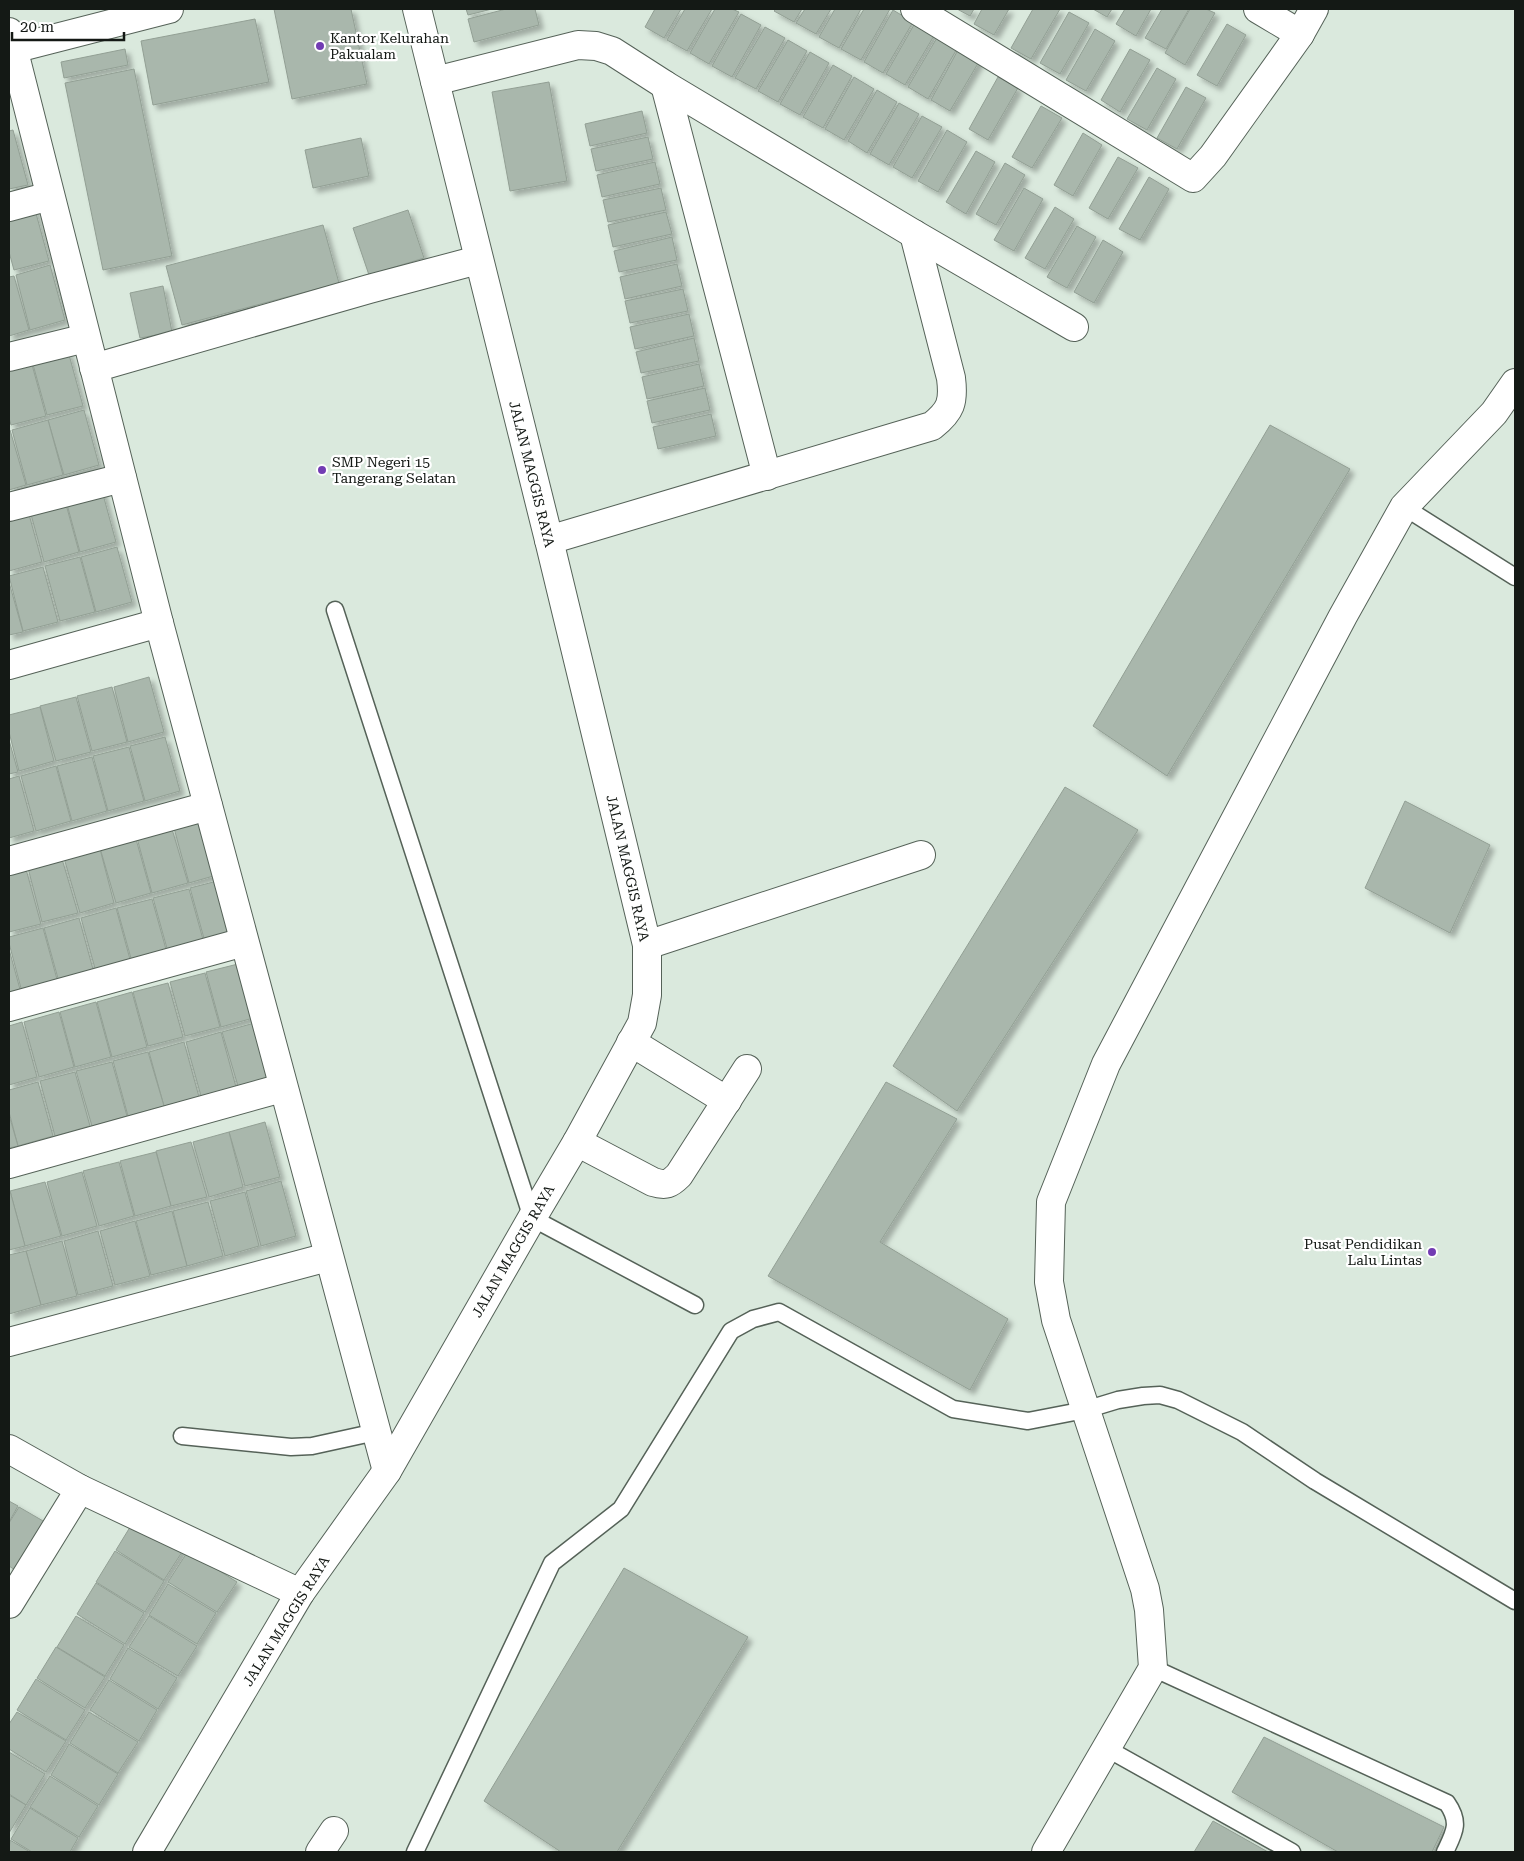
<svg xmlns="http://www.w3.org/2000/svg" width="1524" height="1861" font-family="'Roboto Serif',serif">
	<defs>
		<filter id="shadow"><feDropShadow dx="4.5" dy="4.5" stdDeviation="2.5" flood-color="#0004"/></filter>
	</defs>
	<rect width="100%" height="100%" fill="#dae9dd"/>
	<!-- building -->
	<g fill="#a9b7ac" stroke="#929f94" filter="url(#shadow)">
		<path d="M274 9H351L367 84 292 99Z"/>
		<path d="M466 9H492L468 15Z"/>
		<path d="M506 9H535L539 25 474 42 468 19Z"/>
		<path d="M655 9H681L664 38 645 27Z"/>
		<path d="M685 9H712L687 51 667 40Z"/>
		<path d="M715 9H732L739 12 709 64 690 53Z"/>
		<path d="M776 9H802L794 22 774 11Z"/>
		<path d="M805 9H831L816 34 796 23Z"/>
		<path d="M835 9H861L839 48 819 37Z"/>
		<path d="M864 9H890L861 60 841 49Z"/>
		<path d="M957 9H974L970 16Z"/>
		<path d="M982 9H1009L994 35 974 24Z"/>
		<path d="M1033 9H1060L1031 59 1011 48Z"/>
		<path d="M1093 9H1112L1107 17Z"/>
		<path d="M1125 9H1151L1136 36 1116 24Z"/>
		<path d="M1162 9H1189L1166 49 1145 38Z"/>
		<path d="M1190 9H1206L1215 13 1185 65 1165 53Z"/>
		<path d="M893 10 913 22 883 73 864 62Z"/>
		<path d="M1069 12 1089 23 1060 74 1040 63Z"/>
		<path d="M741 14 761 25 732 77 712 66Z"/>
		<path d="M255 19 269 82 153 105 141 41Z"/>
		<path d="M915 23 935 34 905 85 886 74Z"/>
		<path d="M1227 24 1246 35 1217 86 1197 75Z"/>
		<path d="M765 27 785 38 756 89 735 78Z"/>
		<path d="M1095 29 1115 41 1086 91 1066 80Z"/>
		<path d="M938 36 958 47 928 99 908 87Z"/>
		<path d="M788 40 807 51 778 102 758 91Z"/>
		<path d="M959 48 980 60 950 111 931 100Z"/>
		<path d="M125 49 128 65 64 78 61 62Z"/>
		<path d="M1130 49 1150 60 1120 112 1101 100Z"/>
		<path d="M810 52 829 63 800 115 780 104Z"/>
		<path d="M833 65 852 76 823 128 803 117Z"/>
		<path d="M1157 68 1176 79 1147 130 1127 119Z"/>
		<path d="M134 69 172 256 103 270 65 83Z"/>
		<path d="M854 77 874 89 844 140 825 129Z"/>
		<path d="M998 77 1018 88 988 140 969 129Z"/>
		<path d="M549 82 567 181 510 191 492 92Z"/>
		<path d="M1186 87 1206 98 1177 149 1157 138Z"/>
		<path d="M877 90 897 102 867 153 848 141Z"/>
		<path d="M899 103 919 114 889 165 870 154Z"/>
		<path d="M1041 106 1062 118 1032 168 1012 157Z"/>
		<path d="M642 111 647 133 590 146 585 124Z"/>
		<path d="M922 116 942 127 912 178 893 167Z"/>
		<path d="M13 130 28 185 9 189V131Z"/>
		<path d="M947 130 967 142 938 192 918 181Z"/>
		<path d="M1083 133 1102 145 1073 196 1054 185Z"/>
		<path d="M648 137 653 159 596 171 591 149Z"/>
		<path d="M361 138 369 176 313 188 305 150Z"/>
		<path d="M976 151 995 162 966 214 946 202Z"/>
		<path d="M1118 157 1138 168 1108 219 1089 208Z"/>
		<path d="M655 162 660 184 602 197 597 175Z"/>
		<path d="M1005 163 1025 175 996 225 976 214Z"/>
		<path d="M1149 177 1169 189 1140 240 1119 229Z"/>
		<path d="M661 188 666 210 608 222 603 200Z"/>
		<path d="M1024 188 1043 199 1014 251 994 240Z"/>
		<path d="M34 206 49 261 14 270 9 252V213Z"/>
		<path d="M1055 207 1074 219 1045 269 1025 258Z"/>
		<path d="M408 210 424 258 369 275 353 228Z"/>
		<path d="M666 212 672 234 613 247 608 225Z"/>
		<path d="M323 225 339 283 182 325 166 266Z"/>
		<path d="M1077 226 1096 237 1067 288 1047 277Z"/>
		<path d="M672 237 677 260 619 272 614 251Z"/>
		<path d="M1103 240 1123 252 1094 303 1074 292Z"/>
		<path d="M677 264 682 286 625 299 620 277Z"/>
		<path d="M50 265 65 320 30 330 16 275Z"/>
		<path d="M14 276 29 330 9 336V277Z"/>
		<path d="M163 286 172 332 140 338 130 293Z"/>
		<path d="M683 289 688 311 630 323 625 301Z"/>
		<path d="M689 314 694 336 635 349 630 327Z"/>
		<path d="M694 338 699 361 641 373 636 352Z"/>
		<path d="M68 351 83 406 47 415 32 361Z"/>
		<path d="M31 361 46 416 11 425 9 418V367Z"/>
		<path d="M699 364 704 386 647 399 642 377Z"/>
		<path d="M705 388 710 410 652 423 647 401Z"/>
		<path d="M84 410 99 465 64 475 48 420Z"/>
		<path d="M711 414 716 436 658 449 653 427Z"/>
		<path d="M48 420 63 475 27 485 12 430Z"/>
		<path d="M1270 425 1350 469 1167 776 1093 726Z"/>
		<path d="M10 430 26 485 9 490V431Z"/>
		<path d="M101 487 116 542 80 552 65 497Z"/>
		<path d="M64 497 79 552 44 562 29 507Z"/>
		<path d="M27 507 42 562 9 571V512Z"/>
		<path d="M117 547 132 602 96 612 81 557Z"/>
		<path d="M80 557 95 612 60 621 45 566Z"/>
		<path d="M43 567 58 622 23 631 9 576Z"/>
		<path d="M9 582 23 632 9 635Z"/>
		<path d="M149 677 164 732 128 742 114 687Z"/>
		<path d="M112 687 127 742 92 751 77 696Z"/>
		<path d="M76 697 91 752 56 761 40 706Z"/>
		<path d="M40 707 54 761 19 771 9 732V715Z"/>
		<path d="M165 737 180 791 145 801 130 746Z"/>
		<path d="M9 740 18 772 9 774Z"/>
		<path d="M129 747 144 801 108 811 93 756Z"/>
		<path d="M92 757 107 811 72 821 57 766Z"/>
		<path d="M56 766 71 821 36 831 21 776Z"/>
		<path d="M19 776 34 831 9 838V779Z"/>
		<path d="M1065 787 1138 830 957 1111 893 1066Z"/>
		<path d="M1405 801 1490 845 1450 933 1365 888Z"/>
		<path d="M209 819 224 873 189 883 174 828Z"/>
		<path d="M172 829 188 883 152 893 137 838Z"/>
		<path d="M136 839 151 893 116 903 100 848Z"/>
		<path d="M100 849 114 903 80 913 64 858Z"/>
		<path d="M62 859 78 913 42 922 28 868Z"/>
		<path d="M26 869 41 924 9 932V873Z"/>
		<path d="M225 879 240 933 205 942 190 888Z"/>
		<path d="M189 889 204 943 168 952 153 898Z"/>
		<path d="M152 899 167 953 132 962 117 908Z"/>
		<path d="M116 908 131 963 96 972 81 918Z"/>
		<path d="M79 918 94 973 59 982 44 928Z"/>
		<path d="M43 928 58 983 22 992 9 943V937Z"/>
		<path d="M9 949 21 993 9 996Z"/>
		<path d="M242 963 257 1017 221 1027 206 972Z"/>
		<path d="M205 973 220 1027 185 1036 170 982Z"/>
		<path d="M168 983 183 1037 148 1046 133 992Z"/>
		<path d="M132 992 147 1047 112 1057 97 1002Z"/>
		<path d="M96 1002 111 1057 75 1067 60 1012Z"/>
		<path d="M59 1012 74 1067 39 1077 24 1022Z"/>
		<path d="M22 1022 37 1077 9 1085V1026Z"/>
		<path d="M258 1022 273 1077 238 1086 222 1032Z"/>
		<path d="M221 1032 236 1087 201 1096 186 1042Z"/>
		<path d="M184 1042 199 1097 164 1106 149 1052Z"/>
		<path d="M148 1052 164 1106 128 1116 113 1061Z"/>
		<path d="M112 1062 127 1116 92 1126 76 1071Z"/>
		<path d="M75 1072 90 1126 55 1136 40 1081Z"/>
		<path d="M38 1082 53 1136 18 1146 9 1112V1090Z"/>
		<path d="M886 1082 957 1119 880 1242 1008 1319 970 1390 768 1276Z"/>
		<path d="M9 1115 18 1146 9 1148Z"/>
		<path d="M265 1122 280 1177 245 1186 229 1132Z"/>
		<path d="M229 1132 243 1187 209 1197 193 1142Z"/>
		<path d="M191 1142 207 1197 171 1206 156 1151Z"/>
		<path d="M156 1152 171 1206 135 1216 120 1161Z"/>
		<path d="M119 1162 134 1216 99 1226 83 1171Z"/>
		<path d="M82 1172 97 1226 62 1236 47 1182Z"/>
		<path d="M281 1181 296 1236 261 1246 246 1191Z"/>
		<path d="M45 1182 61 1236 25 1246 10 1191Z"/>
		<path d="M10 1191 25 1246 9 1250V1192Z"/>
		<path d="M245 1192 259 1246 225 1256 210 1201Z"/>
		<path d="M208 1202 223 1256 187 1266 173 1211Z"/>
		<path d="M172 1211 187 1266 151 1275 136 1221Z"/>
		<path d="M135 1221 150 1276 115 1285 100 1231Z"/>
		<path d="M98 1231 113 1286 78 1295 64 1241Z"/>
		<path d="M62 1241 77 1296 41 1305 26 1251Z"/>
		<path d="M26 1251 41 1305 9 1314V1255Z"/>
		<path d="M9 1501 18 1506 9 1522Z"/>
		<path d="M19 1507 50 1525 21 1574 9 1566V1523Z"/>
		<path d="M135 1519 184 1549 164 1580 116 1550Z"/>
		<path d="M115 1551 164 1581 145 1612 96 1582Z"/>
		<path d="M188 1551 237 1582 217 1612 168 1582Z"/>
		<path d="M624 1568 748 1637 617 1852H561L484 1801Z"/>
		<path d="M96 1583 144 1613 125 1644 77 1614Z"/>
		<path d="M168 1584 216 1613 197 1644 149 1615Z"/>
		<path d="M76 1616 124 1645 105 1676 57 1647Z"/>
		<path d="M149 1616 197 1646 178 1676 129 1647Z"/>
		<path d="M56 1647 105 1677 85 1708 37 1678Z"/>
		<path d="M128 1648 177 1678 158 1709 110 1679Z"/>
		<path d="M36 1679 85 1710 66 1740 17 1710Z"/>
		<path d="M109 1680 157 1710 139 1741 90 1710Z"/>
		<path d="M17 1712 66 1741 46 1772 9 1749V1724Z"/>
		<path d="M89 1712 138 1742 118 1773 70 1743Z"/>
		<path d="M1264 1737 1444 1827 1432 1852H1338L1232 1792Z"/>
		<path d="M69 1744 118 1774 99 1805 51 1775Z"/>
		<path d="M9 1752 45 1774 26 1805 9 1794Z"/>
		<path d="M50 1776 98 1806 79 1837 30 1807Z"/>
		<path d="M9 1795 26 1805 9 1833Z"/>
		<path d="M30 1808 78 1838 70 1852H32L11 1839Z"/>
		<path d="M1213 1821 1268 1852H1194Z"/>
		<path d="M10 1840 30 1852H9Z"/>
	</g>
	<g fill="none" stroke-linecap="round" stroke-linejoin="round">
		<!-- service casing -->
		<g stroke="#556258" stroke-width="19">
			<g id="service">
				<path d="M1404 507 1515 577"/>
				<path d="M335 610 532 1218 695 1305"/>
				<path d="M182 1436 291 1447 312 1446 376 1432"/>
				<path d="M1153 1668 1447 1803C1461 1823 1454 1833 1445 1852"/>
				<path d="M1106 1748 1292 1852"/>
				<path d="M415 1852 552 1563 621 1509 731 1331 753 1319 779 1312 953 1409 1028 1421 1085 1410 1118 1400 1143 1396 1160 1395 1178 1400 1242 1432 1315 1481 1515 1601"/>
			</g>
		</g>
		<!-- minor casing -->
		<g stroke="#556258" stroke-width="30">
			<g id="minor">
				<path d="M915 9 1193 178 1213 156 1300 34 1314 9"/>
				<path d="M1258 9 1300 34"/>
				<path d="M9 32 159 623 387 1471"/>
				<path d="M9 50 169 9"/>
				<path d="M435 81 578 45 596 46 612 51 665 85 914 234 1074 327"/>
				<path d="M665 85 767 476"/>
				<path d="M9 207 50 196"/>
				<path d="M9 357 86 338"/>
				<path d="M94 368 369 289 478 260"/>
				<path d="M9 507 122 478"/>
				<path d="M549 540 932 426C951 411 954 402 951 378L914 234"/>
				<path d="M9 665 159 623"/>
				<path d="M9 861 208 806"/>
				<path d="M647 945 921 855"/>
				<path d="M9 1007 244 942"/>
				<path d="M631 1042 727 1101"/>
				<path d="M577 1142 653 1182C666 1186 670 1184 679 1175L747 1069"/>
				<path d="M9 1164 282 1088"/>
				<path d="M9 1342 328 1257"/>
				<path d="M9 1449 80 1489 300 1593"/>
				<path d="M9 1604 80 1489"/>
				<path d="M147 1852 300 1593 387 1471 532 1218 577 1142 642 1023 647 995V945L549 540 417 9"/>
				<path d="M320 1852 334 1831"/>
				<path d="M1046 1852 1153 1668 1149 1610 1145 1589 1056 1320 1049 1282 1051 1202 1106 1064 1343 616 1404 507 1494 413 1515 383"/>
			</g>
		</g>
		<!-- service -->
		<use href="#service" stroke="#fff" stroke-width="16"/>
		<!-- minor -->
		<use href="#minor" stroke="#fff" stroke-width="28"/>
	</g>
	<!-- markers -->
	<g fill="#723cb3" stroke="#fff" stroke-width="2">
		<circle cx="320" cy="46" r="5"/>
		<circle cx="322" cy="470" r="5"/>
		<circle cx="1432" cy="1252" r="5"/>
	</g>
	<g text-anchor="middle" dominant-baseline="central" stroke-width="4.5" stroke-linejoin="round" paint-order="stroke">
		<!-- poi labels -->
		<g font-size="14" fill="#141915" stroke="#fff" text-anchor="start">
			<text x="330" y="38">Kantor Kelurahan<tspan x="330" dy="16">Pakualam</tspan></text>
			<text x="332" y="462">SMP Negeri 15<tspan x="332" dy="16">Tangerang Selatan</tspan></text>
			<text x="1422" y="1244" text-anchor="end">Pusat Pendidikan<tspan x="1422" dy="16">Lalu Lintas</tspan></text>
		</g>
		<!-- street labels -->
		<g font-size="14" fill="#141915" stroke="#fff">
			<text transform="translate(532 474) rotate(76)">JALAN MAGGIS RAYA</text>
			<text transform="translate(628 868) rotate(77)">JALAN MAGGIS RAYA</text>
			<text transform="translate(513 1251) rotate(-60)">JALAN MAGGIS RAYA</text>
			<text transform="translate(286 1621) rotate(-58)">JALAN MAGGIS RAYA</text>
		</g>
	</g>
	<!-- border -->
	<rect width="1524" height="1861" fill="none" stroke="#141915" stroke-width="20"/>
	<!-- scale -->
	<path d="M12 32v8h112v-8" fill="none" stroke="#141915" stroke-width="2.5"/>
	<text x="20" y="32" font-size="15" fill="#141915" stroke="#ffffff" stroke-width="4" paint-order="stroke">20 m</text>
</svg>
